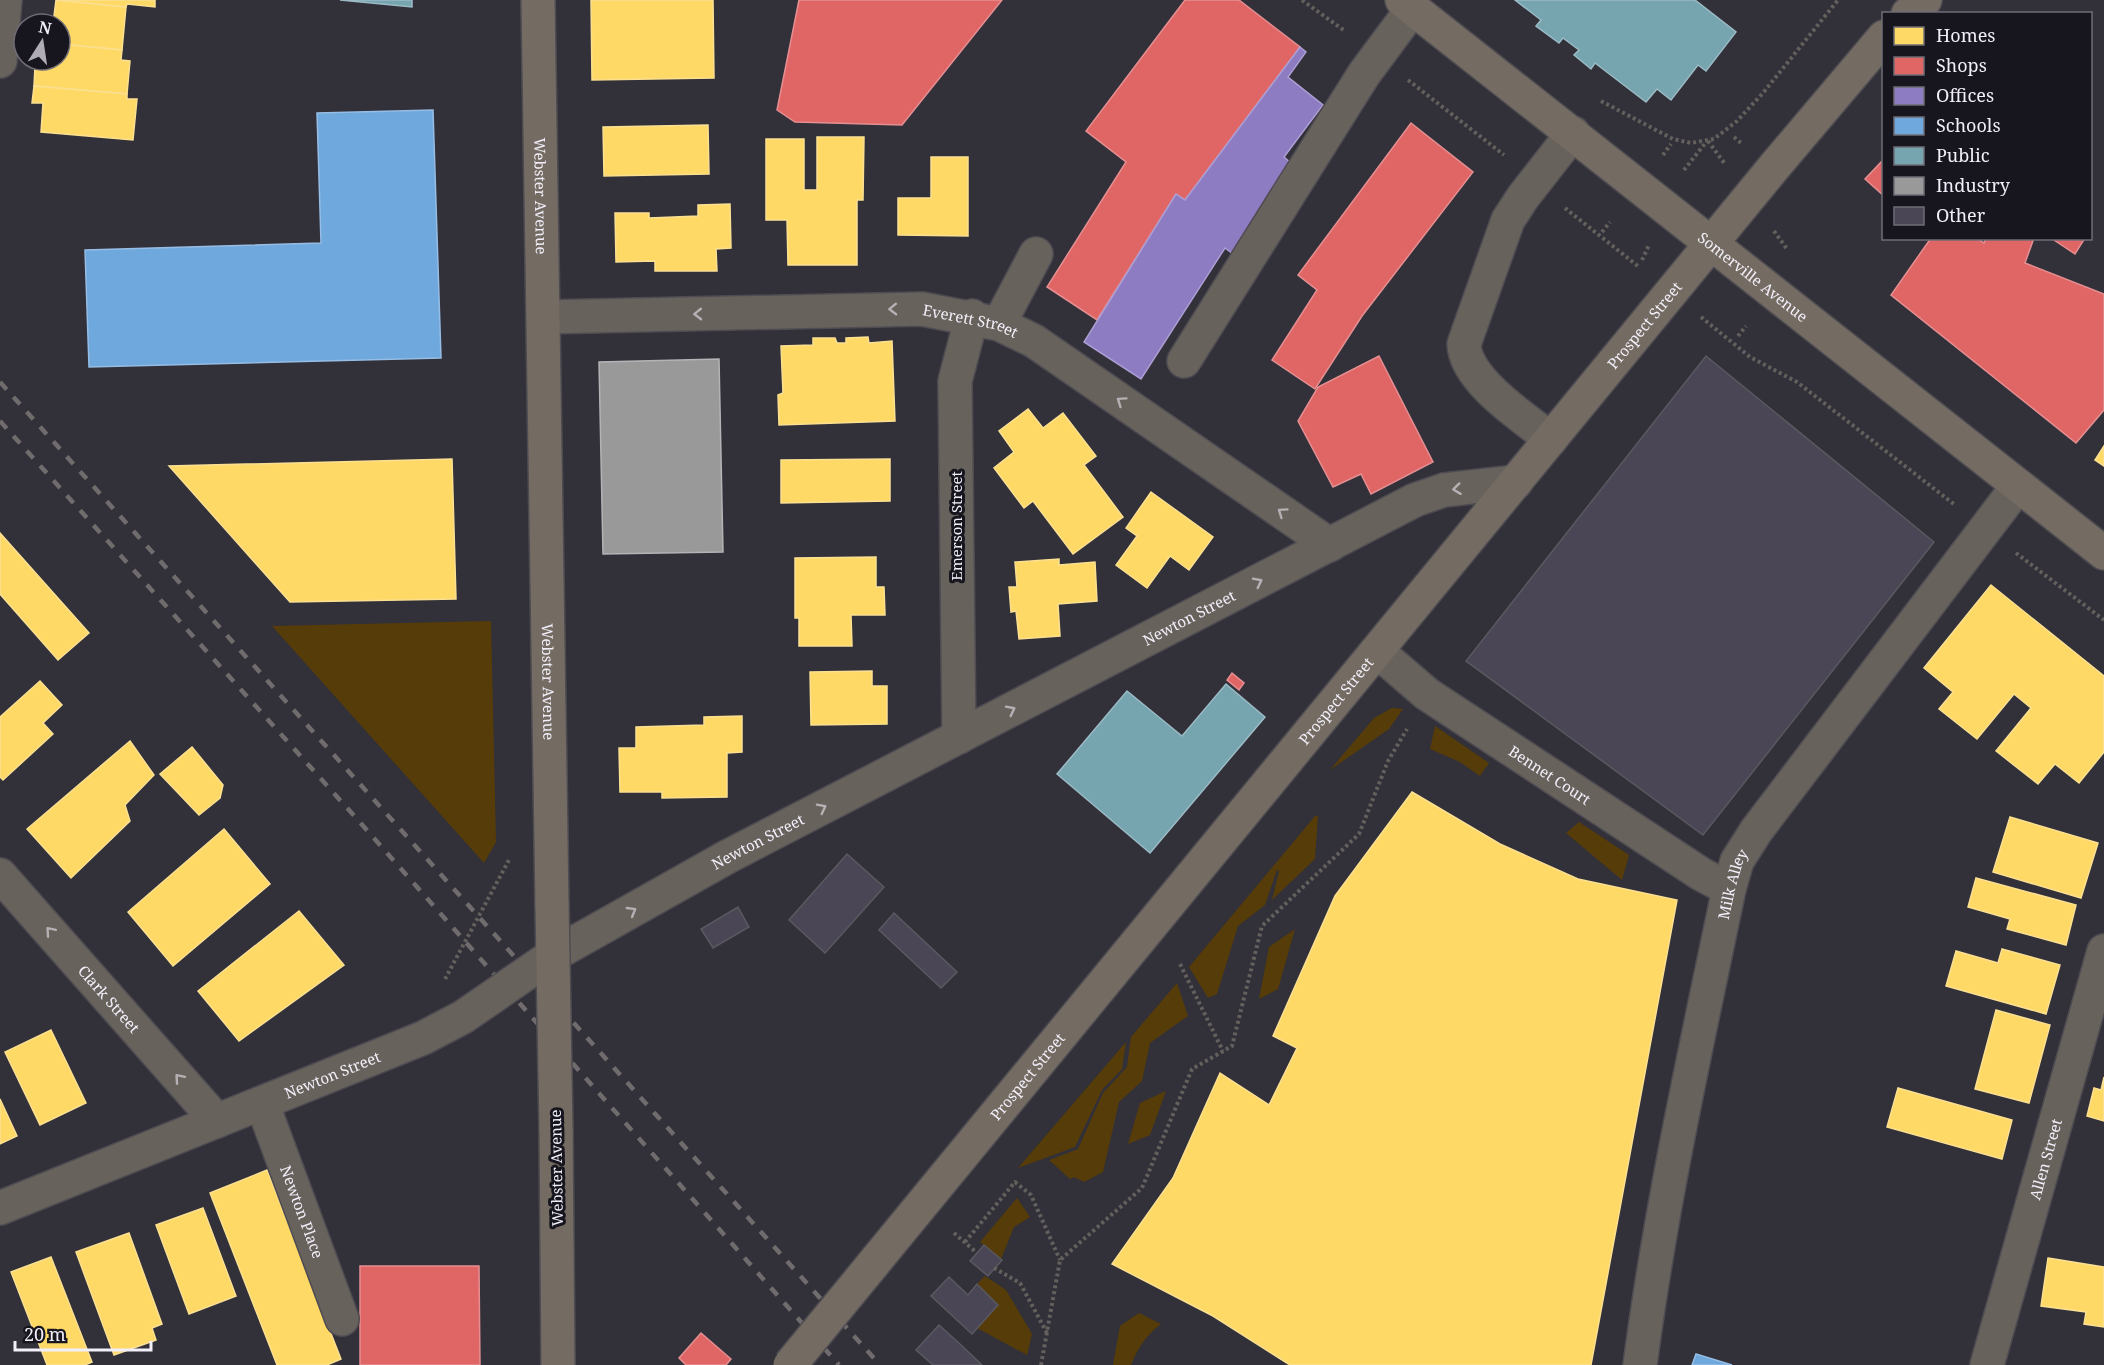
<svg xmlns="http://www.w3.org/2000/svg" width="2104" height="1365" font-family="'Noto Serif',serif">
	<rect width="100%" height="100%" fill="#323038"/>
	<!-- green -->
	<g fill="#563c08">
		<path d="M491 621 496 842 484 863 272 626Z"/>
		<path d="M1392 708 1403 709 1389 729 1330 770 1374 718Z"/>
		<path d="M1435 726 1489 763 1480 776 1460 762 1430 749Z"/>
		<path d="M1315 816H1318L1315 859 1272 900 1279 871 1277 870 1265 905 1238 926 1217 994 1208 998 1189 967Z"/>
		<path d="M1579 822 1629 855 1622 880 1566 833Z"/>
		<path d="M1295 929 1278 989 1259 999 1269 947Z"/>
		<path d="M1177 983 1188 1016 1150 1043 1142 1081 1119 1102 1103 1172 1084 1182 1074 1177 1070 1179 1049 1160 1078 1149 1103 1093 1127 1067 1131 1037Z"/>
		<path d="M1126 1042 1122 1069 1102 1090 1075 1147 1018 1168Z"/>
		<path d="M1166 1091 1150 1135 1128 1144 1140 1103Z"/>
		<path d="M1017 1198 1030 1217 1014 1227 1001 1259 980 1242Z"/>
		<path d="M985 1276 1006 1290 1032 1334 1027 1355 977 1328 998 1305 977 1284Z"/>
		<path d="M1139 1313 1161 1324C1147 1334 1137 1349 1131 1365H1113L1120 1326Z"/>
	</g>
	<!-- homes -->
	<g fill="#ffd966" stroke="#fbe092" stroke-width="1.5">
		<path d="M56 0 126 7 122 50 60 44V24H53Z"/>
		<path d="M57 0H155V7L127 4 126 7Z"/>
		<path d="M591 0H713L714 78 592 80Z"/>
		<path d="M60 44 122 50 121 60 130 61 127 94 34 86 35 66 49 68 50 60H60Z"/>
		<path d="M34 86 127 94V99H137L133 140 41 132 43 103H32Z"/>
		<path d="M708 125 709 174 604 176 603 127Z"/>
		<path d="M817 137H864L863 200H857V265H788L787 220H766V139H804V190H817Z"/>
		<path d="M931 157H968V236L898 235V198H931Z"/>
		<path d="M730 204 731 248 716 249 717 271H655V261L616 262 615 213H649V218L698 216V205Z"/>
		<path d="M868 337 869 343 892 341 895 421 779 425 778 395 783 393 781 346 813 345V338H835L837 343H846V338Z"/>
		<path d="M1028 409 1043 428 1063 413 1096 456 1084 465 1123 517 1073 554 1033 501 1024 508 994 468 1014 452 999 431Z"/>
		<path d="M2104 446V466L2095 460Z"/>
		<path d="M452 459 456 599 290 602 169 466Z"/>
		<path d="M890 459V501L781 503V460Z"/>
		<path d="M1151 492 1213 537 1189 570 1170 556 1147 588 1116 565 1137 536 1126 528Z"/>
		<path d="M0 533 89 633 58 660 0 594Z"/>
		<path d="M876 557V587H884L885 615H851L852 646H799V618H795V558Z"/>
		<path d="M1059 559V565L1095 562 1097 601 1058 604 1060 636 1019 639 1016 611 1011 612 1009 587H1017L1015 562Z"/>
		<path d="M1991 585 2104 676V752L2079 783 2055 764 2038 784 1996 751 2031 708 2014 694 1977 739 1939 709 1953 692 1924 668Z"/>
		<path d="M872 671V686H887V724L811 725 810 672Z"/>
		<path d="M40 681 62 705 43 723 53 734 3 780 0 777V717Z"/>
		<path d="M742 716V752L727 753V797L662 798V792H620L619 748H636V727L704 725V717Z"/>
		<path d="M130 741 154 775 125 805 130 821 71 878 27 829Z"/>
		<path d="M192 747 223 785 220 798 199 815 160 774Z"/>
		<path d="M1412 792 1500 844 1578 879 1677 900 1591 1365H1290L1213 1316 1112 1264 1173 1178 1220 1073 1269 1105 1297 1048 1273 1036 1335 896Z"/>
		<path d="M2010 817 2098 843 2081 898 1993 872Z"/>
		<path d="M224 829 270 884 173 966 128 912Z"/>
		<path d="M1976 878 2076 905 2066 945 2007 929 2010 919 1968 907Z"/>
		<path d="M299 911 344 965 239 1041 198 991Z"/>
		<path d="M2002 949 2060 965 2046 1014 1946 986 1956 951 1998 963Z"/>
		<path d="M1996 1010 2050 1025 2029 1103 1975 1089Z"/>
		<path d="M51 1030 86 1103 40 1125 5 1052Z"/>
		<path d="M2104 1077V1121L2087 1116 2094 1088 2101 1090Z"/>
		<path d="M1898 1088 2012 1120 2002 1159 1887 1127Z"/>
		<path d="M0 1099 17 1136 0 1144Z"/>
		<path d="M267 1170 341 1359 327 1365H277L210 1193Z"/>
		<path d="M203 1208 236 1296 189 1314 156 1225Z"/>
		<path d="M129 1233 162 1324 152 1328 156 1340 114 1355 76 1252Z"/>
		<path d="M51 1257 92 1362 85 1365H47L11 1272Z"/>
		<path d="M2048 1258 2104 1267V1327L2084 1324 2086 1312 2041 1306Z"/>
	</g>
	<!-- shops -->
	<g fill="#e06666" stroke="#e58f92" stroke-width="1.5">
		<path d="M799 0H1002L902 125 795 122 777 110Z"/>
		<path d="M1185 0H1239L1300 47 1185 200 1176 194 1097 320 1047 287 1126 162 1086 131Z"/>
		<path d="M1411 123 1473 172 1362 316 1315 389 1272 360 1317 290 1298 275Z"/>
		<path d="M1884 159V196L1865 179Z"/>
		<path d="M1931 238H1977L1984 243 1986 238H2034L2025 263 2104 294V410L2076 443 1891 295Z"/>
		<path d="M2051 238H2085L2075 254Z"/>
		<path d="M1379 356 1433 462 1371 494 1361 474 1333 487 1298 421 1318 387Z"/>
		<path d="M1232 673 1244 683 1239 690 1227 680Z"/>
		<path d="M360 1266H479L480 1365H360Z"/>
		<path d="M701 1333 731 1359 726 1365H686L679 1358Z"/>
	</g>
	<!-- offices -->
	<path fill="#8e7cc3" stroke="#ac9ed4" stroke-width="1.5" d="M1300 47 1306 52 1288 77 1323 105 1284 157 1298 169 1233 254 1225 248 1141 379 1084 342 1176 194 1185 200Z"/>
	<!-- schools -->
	<g fill="#6fa8dc" stroke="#96bde5" stroke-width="1.5">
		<path d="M433 110 441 358 89 367 85 250 321 243 317 113Z"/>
		<path d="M1696 1354 1732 1365H1692Z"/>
	</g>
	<!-- public -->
	<g fill="#76a5af" stroke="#9bbbc6" stroke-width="1.5">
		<path d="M340 0H412V7Z"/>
		<path d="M1515 0H1695L1736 32 1706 71 1698 65 1671 100 1657 89 1646 102 1595 63 1591 69 1574 55 1579 50 1563 38 1559 43 1536 26 1541 20Z"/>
		<path d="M1226 684 1265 717 1150 853 1057 774 1127 691 1182 736Z"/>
	</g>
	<!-- industry -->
	<path fill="#999" stroke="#b4b3b6" stroke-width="1.5" d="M719 359 723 552 603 554 599 362Z"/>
	<!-- building -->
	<g fill="#4a4655" stroke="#5a5960" stroke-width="1.5">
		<path d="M1706 356 1934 542 1703 835 1466 661Z"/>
		<path d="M847 854 884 887 825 953 789 920Z"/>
		<path d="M738 907 749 927 713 948 701 929Z"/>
		<path d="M894 913 957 972 941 988 879 930Z"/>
		<path d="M984 1245 1002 1260 988 1276 970 1261Z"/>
		<path d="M949 1277 968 1295 977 1284 998 1305 972 1334 931 1296Z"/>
		<path d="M939 1325 961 1345 982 1365H933L916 1350Z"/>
	</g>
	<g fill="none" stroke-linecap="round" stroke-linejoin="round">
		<!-- minor casing -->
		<g stroke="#4e4c52" stroke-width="36">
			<g id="minor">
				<path d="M0 61 5 0"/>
				<path id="s1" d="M544 317 922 309 999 324 1034 341 1330 545"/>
				<path d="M999 324 1036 254"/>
				<path d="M1184 361 1364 74 1413 8"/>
				<path d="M1551 439C1525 419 1465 380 1464 344L1508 220 1523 197 1573 133"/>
				<path id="s2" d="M1377 651 1427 694 1701 874 1729 889"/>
				<path d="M959 737 955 381 972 316"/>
				<path id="s3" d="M0 875 217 1121"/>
				<path id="s4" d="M553 955 727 857 1415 500 1444 490 1516 482"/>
				<path id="s5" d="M262 1103 342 1319"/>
				<path id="s6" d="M0 1208 423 1038 463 1017"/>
				<path id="s7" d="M1640 1365C1661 1205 1696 1047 1729 889L1737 861 1756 831 2018 486"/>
				<path id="s8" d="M1987 1365 2104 951"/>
			</g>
		</g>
		<!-- major casing -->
		<g stroke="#4e4c52" stroke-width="36">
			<g id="major">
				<path id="s9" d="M538 0 552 905"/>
				<path id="s10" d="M1402 0 2104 553"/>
				<path d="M1908 14 1925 0"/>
				<path d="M556 1129 558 1365"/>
				<path id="s11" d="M873 1264 1774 167 1884 37"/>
			</g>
		</g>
		<!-- path -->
		<g stroke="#63605d" stroke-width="4" stroke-dasharray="3 3" stroke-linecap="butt">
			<path d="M1302 0 1345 31"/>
			<path d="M1408 80 1504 155"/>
			<path d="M1601 101 1673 139 1691 143 1714 139 1737 121 1763 93 1838 0"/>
			<path d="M1734 137 1741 143"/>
			<path d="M1708 141 1725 164"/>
			<path d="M1663 155 1671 144"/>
			<path d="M1684 170 1707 141"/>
			<path d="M1565 208 1639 267"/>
			<path d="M1774 231 1787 249"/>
			<path d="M1602 232 1610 222"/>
			<path d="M1642 260 1649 245"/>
			<path d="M1701 317 1750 357 1797 382 1955 505"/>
			<path d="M1738 336 1746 326"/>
			<path d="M2016 553 2104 620"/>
			<path d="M1180 964 1223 1051"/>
			<path d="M954 1233 977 1253"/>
			<path d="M965 1242 1015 1182 1031 1195 1060 1260"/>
			<path d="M994 1268 1020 1283 1047 1333"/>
			<path d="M1041 1365 1060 1260 1142 1188 1192 1069 1232 1046 1262 926 1359 834 1388 761 1407 729"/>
		</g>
		<!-- minor -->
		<use href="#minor" stroke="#68625c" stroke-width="33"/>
		<!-- major -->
		<use href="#major" stroke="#746c62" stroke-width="33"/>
		<!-- rail -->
		<g stroke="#706c6d" stroke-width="4.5" stroke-dasharray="10 10" stroke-linecap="butt">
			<path d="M0 382 880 1365"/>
			<path d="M0 421 357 819 839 1365"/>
		</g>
		<!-- minor-bridge casing -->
		<g stroke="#4e4c52" stroke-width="36" stroke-linecap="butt">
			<path id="minor-bridge" d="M463 1017 553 955"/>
		</g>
		<!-- major-bridge casing -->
		<g stroke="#4e4c52" stroke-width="36" stroke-linecap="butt">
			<g id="major-bridge">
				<path d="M552 905 556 1129"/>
				<path d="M790 1365 873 1264"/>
			</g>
		</g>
		<!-- path-bridge -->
		<path stroke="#63605d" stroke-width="4" stroke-dasharray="3 3" stroke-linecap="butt" d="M445 979 510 858"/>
		<!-- minor-bridge -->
		<use href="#minor-bridge" stroke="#68625c" stroke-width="33"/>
		<!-- major-bridge -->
		<use href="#major-bridge" stroke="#746c62" stroke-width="33"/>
	</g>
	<!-- one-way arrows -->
	<defs><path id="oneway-chevron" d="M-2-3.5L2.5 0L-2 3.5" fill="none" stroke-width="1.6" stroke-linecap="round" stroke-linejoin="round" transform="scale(1.5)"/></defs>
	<g stroke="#b4b0b3">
		<use href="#oneway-chevron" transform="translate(893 309) rotate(179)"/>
		<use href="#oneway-chevron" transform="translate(698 314) rotate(179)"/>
		<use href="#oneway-chevron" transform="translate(1121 401) rotate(-145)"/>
		<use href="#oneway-chevron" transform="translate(1457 489) rotate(173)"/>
		<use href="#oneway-chevron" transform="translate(1282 512) rotate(-145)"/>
		<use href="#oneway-chevron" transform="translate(1258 582) rotate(-27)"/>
		<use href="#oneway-chevron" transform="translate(1011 710) rotate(-27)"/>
		<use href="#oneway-chevron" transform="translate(822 808) rotate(-27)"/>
		<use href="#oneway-chevron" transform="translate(632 911) rotate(-30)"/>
		<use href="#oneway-chevron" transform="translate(50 931) rotate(-131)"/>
		<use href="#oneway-chevron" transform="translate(179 1078) rotate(-131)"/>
	</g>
	<g text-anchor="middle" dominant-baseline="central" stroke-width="6" stroke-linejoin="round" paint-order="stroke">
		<!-- street labels -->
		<g font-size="15" fill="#f2effa" stroke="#17151d">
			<text stroke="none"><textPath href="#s9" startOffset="196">Webster Avenue</textPath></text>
			<text stroke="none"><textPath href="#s10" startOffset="447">Somerville Avenue</textPath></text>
			<text stroke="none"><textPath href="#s1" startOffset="428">Everett Street</textPath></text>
			<text stroke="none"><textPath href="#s11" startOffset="1215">Prospect Street</textPath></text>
			<text transform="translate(956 526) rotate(-90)">Emerson Street</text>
			<text stroke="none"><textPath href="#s4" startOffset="720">Newton Street</textPath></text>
			<text stroke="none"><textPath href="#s9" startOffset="682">Webster Avenue</textPath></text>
			<text stroke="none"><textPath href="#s11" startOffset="729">Prospect Street</textPath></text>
			<text stroke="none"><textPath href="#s2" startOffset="213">Bennet Court</textPath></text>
			<text stroke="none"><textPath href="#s4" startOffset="234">Newton Street</textPath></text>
			<text stroke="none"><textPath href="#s7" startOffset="490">Milk Alley</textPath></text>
			<text stroke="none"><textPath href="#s3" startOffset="165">Clark Street</textPath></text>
			<text stroke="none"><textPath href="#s6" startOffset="358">Newton Street</textPath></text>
			<text stroke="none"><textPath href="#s11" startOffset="243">Prospect Street</textPath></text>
			<text stroke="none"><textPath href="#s8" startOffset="214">Allen Street</textPath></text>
			<text transform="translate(556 1168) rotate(-91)">Webster Avenue</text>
			<text stroke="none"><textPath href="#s5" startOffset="116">Newton Place</textPath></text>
		</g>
	</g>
	<!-- legend -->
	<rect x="1882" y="12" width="210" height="228" fill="#17151d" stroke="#6f6c75" stroke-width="1.5"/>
	<rect x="1894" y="27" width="30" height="18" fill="#ffd966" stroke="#6f6c75" stroke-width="1.5"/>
	<text x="1936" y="42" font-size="18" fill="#f2effa">Homes</text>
	<rect x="1894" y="57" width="30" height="18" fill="#e06666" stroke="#6f6c75" stroke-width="1.5"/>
	<text x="1936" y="72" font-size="18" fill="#f2effa">Shops</text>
	<rect x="1894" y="87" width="30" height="18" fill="#8e7cc3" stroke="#6f6c75" stroke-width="1.5"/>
	<text x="1936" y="102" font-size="18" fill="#f2effa">Offices</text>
	<rect x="1894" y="117" width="30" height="18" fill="#6fa8dc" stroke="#6f6c75" stroke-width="1.5"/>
	<text x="1936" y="132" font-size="18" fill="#f2effa">Schools</text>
	<rect x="1894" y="147" width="30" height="18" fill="#76a5af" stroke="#6f6c75" stroke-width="1.5"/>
	<text x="1936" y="162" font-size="18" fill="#f2effa">Public</text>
	<rect x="1894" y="177" width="30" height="18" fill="#999999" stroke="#6f6c75" stroke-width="1.5"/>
	<text x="1936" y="192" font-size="18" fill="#f2effa">Industry</text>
	<rect x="1894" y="207" width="30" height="18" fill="#4a4655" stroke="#6f6c75" stroke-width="1.5"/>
	<text x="1936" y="222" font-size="18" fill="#f2effa">Other</text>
	<!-- north arrow -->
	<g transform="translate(42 42) rotate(12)"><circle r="28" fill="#17151d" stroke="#6f6c75" stroke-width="1.5"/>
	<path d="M0-4.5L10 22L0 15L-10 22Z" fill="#afacb6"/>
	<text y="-9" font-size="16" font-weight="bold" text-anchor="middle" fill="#f2effa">N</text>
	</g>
	<!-- scale -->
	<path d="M15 1341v9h136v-9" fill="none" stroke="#f2effa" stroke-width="3"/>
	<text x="24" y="1341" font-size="18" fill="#f2effa" stroke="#17151d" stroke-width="4.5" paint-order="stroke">20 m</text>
</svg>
